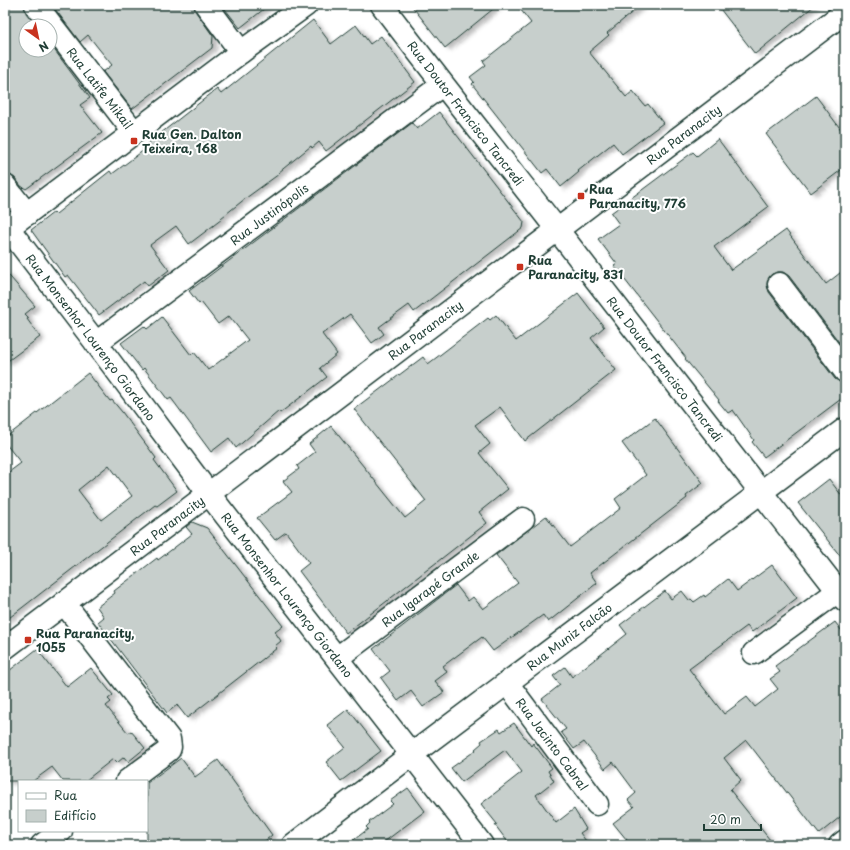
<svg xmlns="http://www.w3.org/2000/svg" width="850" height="850" font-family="'Playpen Sans',sans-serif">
	<defs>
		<filter id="shadow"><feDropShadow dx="4.5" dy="2.5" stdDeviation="2" flood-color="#0004"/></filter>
	</defs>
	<rect width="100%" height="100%" fill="#fff"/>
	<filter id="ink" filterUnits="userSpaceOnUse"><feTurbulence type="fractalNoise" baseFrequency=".025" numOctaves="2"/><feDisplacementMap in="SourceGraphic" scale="8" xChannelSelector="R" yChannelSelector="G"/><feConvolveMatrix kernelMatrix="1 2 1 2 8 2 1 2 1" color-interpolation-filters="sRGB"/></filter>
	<g filter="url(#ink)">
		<!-- building -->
		<g fill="#c7cfcc" stroke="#1f3d34" fill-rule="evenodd" filter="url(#shadow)">
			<path d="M5 5H24L26 13 36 26H26V50H50V44L90 98 80 105 102 133 26 189 21 186 15 178 10 175 5 174Z"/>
			<path d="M52 5H194L196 12 213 36 212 48 132 109 103 72 112 65 99 49 88 35 80 42Z"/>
			<path d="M222 5H269L240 28Z"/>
			<path d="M411 5H498L445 48Z"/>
			<path d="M517 5H641L607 33 609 35 589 52 626 97 633 91 645 106 648 104 663 123 622 154 613 143 578 171 579 172 561 187 547 169 542 173 472 84 474 82 470 77 486 65 483 61 531 23Z"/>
			<path d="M717 5H815L755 54Z"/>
			<path d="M313 20 331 44 356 25 370 44 381 36 415 82 326 151 319 142 312 148 311 146 278 173 279 174 246 198 221 218 222 219 189 244 176 226 150 245 169 270 148 286 144 281 99 315 68 275 65 277 31 230 54 212 56 214 110 171 112 174 144 150 142 148 217 89 221 94Z"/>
			<path d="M816 96 845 135V167L811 193 766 134Z"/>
			<path d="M439 112 524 222 523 228 414 312 409 305 379 327 384 334 372 343 350 314 322 334 337 354 320 368 327 377 280 413 279 411 236 448 229 438 211 452 171 398 168 400 144 368 142 370 121 343 144 326 147 329 162 317 191 355 194 352 208 370 248 340 229 316 218 324 201 302 199 304 189 291 412 123 417 129Z"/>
			<path d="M718 139 768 207 714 247 731 270 786 230 826 284 845 269V350L789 276 783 272H778L772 274 768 279 767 285 769 292 835 379 840 382 845 383V396L764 457 752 442 754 440 733 410 728 413 718 401 719 400 685 359 686 358 614 266 617 264 598 239 619 224 611 213 693 152 697 156Z"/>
			<path d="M5 271 35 306 25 314 29 318 27 319 40 337 5 363Z"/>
			<path d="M578 293 604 327 591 338 616 370 525 441 500 407 475 425 490 444 479 453 508 489 479 512 487 523 346 633 299 571 309 563 286 532 275 540 257 518 292 492 283 481 299 469 297 466 315 452 309 444 331 426 405 518 426 501 354 409 423 357 428 364 488 318 490 320 496 315 516 341Z"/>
			<path d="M88 373 110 401 112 400 122 412 156 458 154 460 177 491 157 506 155 505 5 621V475L21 463 5 443V438ZM109 465 132 496 101 520 78 490Z"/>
			<path d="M655 418 703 483 686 496 687 498 590 573 597 583 548 622 543 615 493 651 482 637 443 666 447 672 435 681 444 692 423 707 411 691 398 701 381 678 390 671 373 649 456 585 468 601 473 597 483 609 518 583 496 555 546 516 570 547 621 508 615 499 646 475 622 443Z"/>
			<path d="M829 479 845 500V562L798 503Z"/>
			<path d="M192 522 207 528 283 626 275 632 281 641 275 646 277 648 187 718 177 705 167 713 98 622 104 617 97 607 115 593 114 591 157 558 158 560 192 534 186 527Z"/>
			<path d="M772 565 797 598 752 632 747 626 689 669 724 714 747 697 755 707 778 689 770 679 780 672 775 666 835 622 845 635V813L819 834 746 740 724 758 741 780 730 790 774 845H631L613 823 634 807 628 800 636 793 613 762 605 769 584 742 574 749 561 732 566 729 542 699 560 685 553 676 565 667 572 677 627 634 620 625 665 591 671 599 682 591 689 600 691 599 694 602 704 595 705 597 728 579 737 591Z"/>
			<path d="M37 649 67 687 91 668 113 695 108 699 111 702 106 706 128 733 131 731 145 748 128 762 124 757 117 763 113 759 85 781H63L52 767 33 781H5V674Z"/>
			<path d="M348 709 381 751 341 781 326 762 345 747 327 725Z"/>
			<path d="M514 723 531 746 533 743 552 768 548 771 554 781 536 795 556 823 574 809 586 829 580 833 589 845H510L495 825 497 824 481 804 522 772 505 750 462 782 451 768 476 750 475 749 482 743 481 741 499 729 501 732Z"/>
			<path d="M181 758 195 777 218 760 272 835 260 845H147V783Z"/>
			<path d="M408 788 425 811 380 845H347L368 829 366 827 370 823 369 822 393 804 390 801Z"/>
		</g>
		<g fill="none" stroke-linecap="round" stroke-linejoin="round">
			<!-- minor casing -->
			<g stroke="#1f3d34" stroke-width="25">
				<g id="minor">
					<path id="s1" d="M36 5 134 132"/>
					<path d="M206 5 241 52"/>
					<path id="s2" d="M382 5C440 82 500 156 559 232 654 355 749 477 845 600"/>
					<path d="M5 186 27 214"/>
					<path id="s3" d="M8 228 96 343 209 494 482 845"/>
					<path d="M5 230 241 52 306 5"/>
					<path d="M779 284 845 371"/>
					<path id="s4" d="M96 343 442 85"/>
					<path d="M64 603 169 739 170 747 169 750 127 781"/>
					<path id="s5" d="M5 648 845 12"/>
					<path d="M754 653 838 591"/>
					<path id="s6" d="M337 658 523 519"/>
					<path id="s7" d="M507 683 597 804"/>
					<path d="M42 845 61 831"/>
					<path id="s8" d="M293 845 411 755 845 429"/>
					<path d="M840 845 845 841"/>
				</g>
			</g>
			<!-- minor -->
			<use href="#minor" stroke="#fff" stroke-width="22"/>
		</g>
	</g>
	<!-- markers -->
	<g fill="#c8321e" stroke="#fff" stroke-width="1.5">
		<rect x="130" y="137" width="8" height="8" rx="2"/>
		<rect x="577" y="192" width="8" height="8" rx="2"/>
		<rect x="516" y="263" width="8" height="8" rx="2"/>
		<rect x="24" y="636" width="8" height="8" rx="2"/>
	</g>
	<g text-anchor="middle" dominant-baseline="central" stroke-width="4" stroke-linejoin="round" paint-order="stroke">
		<!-- street labels -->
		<g font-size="12" fill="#1f3d34" stroke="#fff">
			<text stroke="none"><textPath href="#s1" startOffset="105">Rua Latife Mikail</textPath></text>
			<text stroke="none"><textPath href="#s2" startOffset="137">Rua Doutor Francisco Tancredi</textPath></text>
			<text stroke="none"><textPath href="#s5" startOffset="851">Rua Paranacity</textPath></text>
			<text stroke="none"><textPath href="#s4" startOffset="216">Rua Justinópolis</textPath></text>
			<text stroke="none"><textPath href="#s5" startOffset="527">Rua Paranacity</textPath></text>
			<text stroke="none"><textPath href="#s3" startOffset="137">Rua Monsenhor Lourenço Giordano</textPath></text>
			<text stroke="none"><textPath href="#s2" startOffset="461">Rua Doutor Francisco Tancredi</textPath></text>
			<text stroke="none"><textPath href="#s5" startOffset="203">Rua Paranacity</textPath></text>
			<text stroke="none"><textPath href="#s6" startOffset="116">Rua Igarapé Grande</textPath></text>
			<text stroke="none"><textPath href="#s3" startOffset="461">Rua Monsenhor Lourenço Giordano</textPath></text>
			<text stroke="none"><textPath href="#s8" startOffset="346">Rua Muniz Falcão</textPath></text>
			<text stroke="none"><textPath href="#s7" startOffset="76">Rua Jacinto Cabral</textPath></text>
		</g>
		<!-- poi labels -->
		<g font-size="12" font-weight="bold" fill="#1f3d34" stroke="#fff" text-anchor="start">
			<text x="142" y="134">Rua Gen. Dalton<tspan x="142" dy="14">Teixeira, 168</tspan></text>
			<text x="589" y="189">Rua<tspan x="589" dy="14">Paranacity, 776</tspan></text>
			<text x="528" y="260">Rua<tspan x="528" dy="14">Paranacity, 831</tspan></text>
			<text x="36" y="633">Rua Paranacity,<tspan x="36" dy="14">1055</tspan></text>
		</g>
	</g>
	<!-- margin -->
	<rect width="850" height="850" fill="none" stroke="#fff" stroke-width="20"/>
	<rect x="10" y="10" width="830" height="830" fill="none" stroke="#1f3d34" stroke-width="1.5" filter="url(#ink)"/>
	<!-- legend -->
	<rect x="18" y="780" width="130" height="52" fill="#ffffff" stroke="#a5b1ae"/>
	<rect x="26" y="793" width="20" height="6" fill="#ffffff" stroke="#a5b1ae"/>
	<text x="54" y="800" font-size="12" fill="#1f3d34">Rua</text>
	<rect x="26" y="810" width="20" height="12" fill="#c7cfcc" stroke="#a5b1ae"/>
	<text x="54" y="820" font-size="12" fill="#1f3d34">Edifício</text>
	<!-- north arrow -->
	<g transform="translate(38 38) rotate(147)"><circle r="19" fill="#ffffff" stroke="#a5b1ae"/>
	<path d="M0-3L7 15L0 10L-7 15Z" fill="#c8321e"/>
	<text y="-6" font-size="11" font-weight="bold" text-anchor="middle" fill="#1f3d34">N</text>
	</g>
	<!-- scale -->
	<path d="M704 824v6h57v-6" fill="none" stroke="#1f3d34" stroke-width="2"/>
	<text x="710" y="824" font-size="12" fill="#1f3d34" stroke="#ffffff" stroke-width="3" paint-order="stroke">20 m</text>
</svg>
